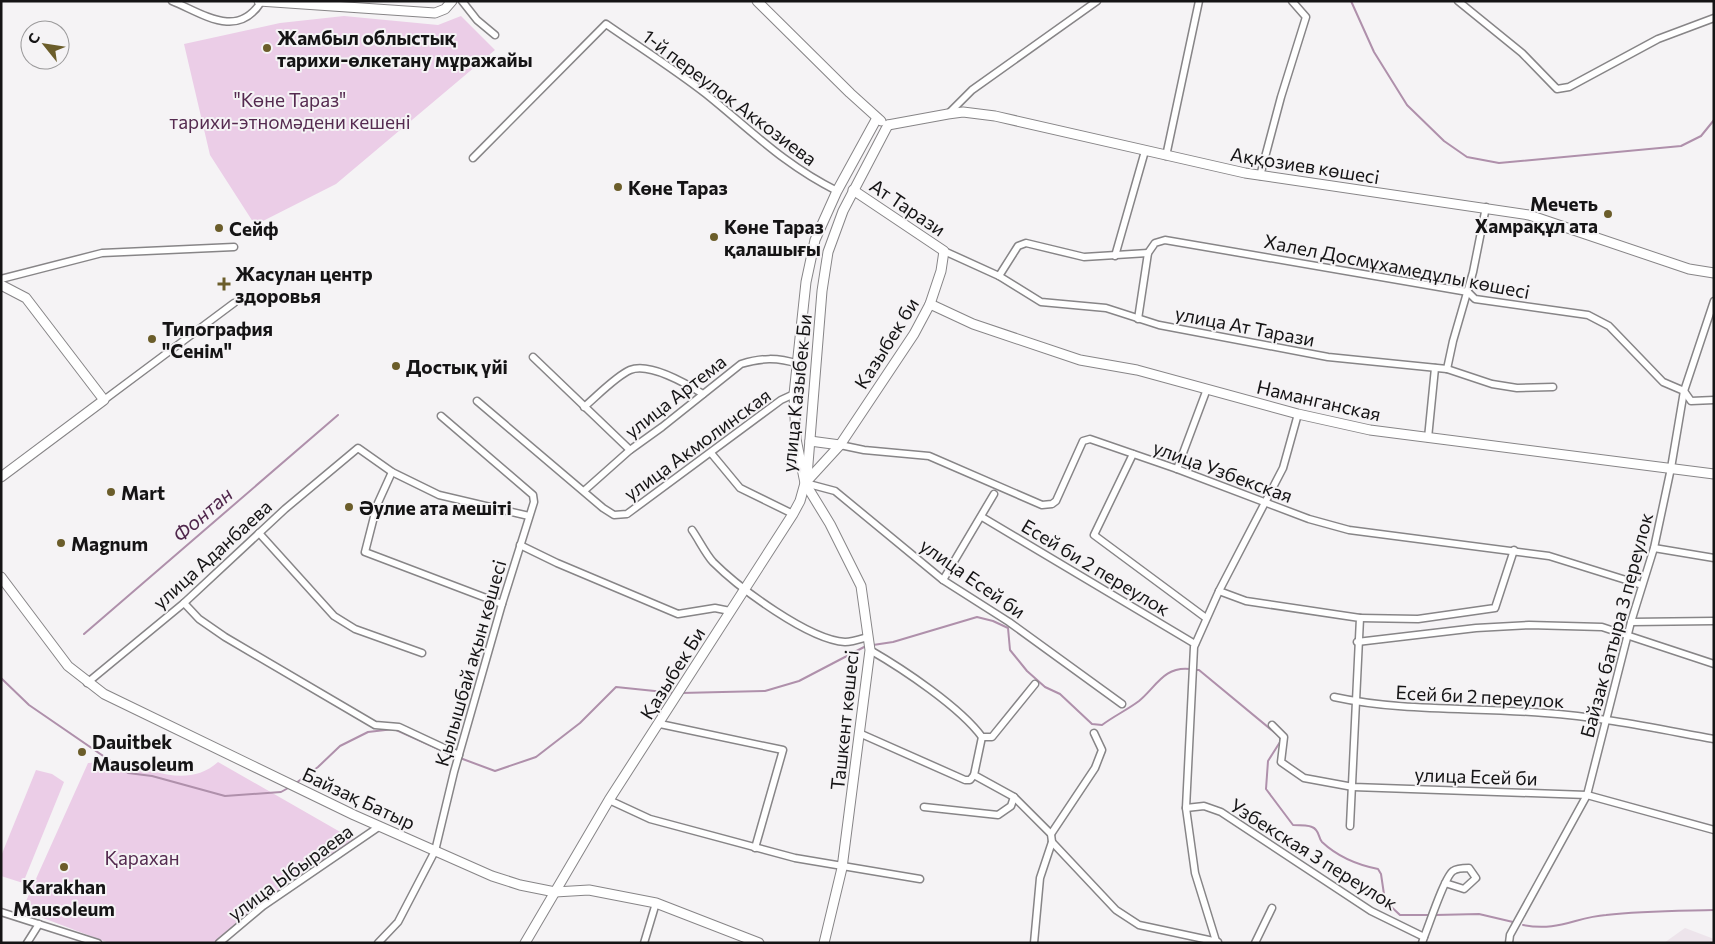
<svg xmlns="http://www.w3.org/2000/svg" width="1715" height="944" font-family="Commissioner,sans-serif">
	<rect width="100%" height="100%" fill="#f5f3f5"/>
	<!-- built -->
	<path fill="#ede4eb" d="M1685 928 1714 939V943H1664Z"/>
	<!-- green -->
	<g fill="#ebcde7">
		<path d="M344 16 438 25 461 16 495 50 336 184 255 225 210 155 184 44 280 23Z"/>
		<path d="M121 761C153 771 189 788 218 762L356 841 217 943H109L22 910 88 763Z"/>
		<path d="M36 770 52 774 64 782 23 883 1 876V856Z"/>
	</g>
	<g fill="none" stroke-linecap="round" stroke-linejoin="round">
		<!-- stream -->
		<g stroke="#af90ab" stroke-width="2">
			<path d="M1351 1 1374 52 1407 105 1444 141 1467 157 1499 163 1681 146 1701 136 1714 120"/>
			<path d="M84 634 338 415"/>
			<path d="M873 645 893 642 977 617 993 621 1008 628 1010 650 1027 671 1045 687 1060 694 1092 724 1102 725C1114 716 1127 710 1139 701 1156 687 1164 666 1190 669"/>
			<path d="M1195 670H1199L1280 737V742L1268 761 1266 789 1293 825C1299 825 1308 825 1312 827 1320 830 1318 838 1322 842 1338 857 1358 865 1378 869L1381 874 1385 901 1400 915H1428"/>
			<path d="M1 678 29 705 128 773 152 776 225 796 281 792 290 787"/>
			<path d="M681 693 765 691 799 681 866 646"/>
			<path d="M460 758 495 771 536 757 580 723 616 687 674 693"/>
			<path d="M296 783 318 767 340 746 368 732 394 729 456 757"/>
			<path d="M1435 915 1479 914 1513 922"/>
			<path d="M1523 925C1558 932 1576 917 1606 915 1642 911 1678 911 1714 910"/>
		</g>
		<!-- street casing -->
		<g stroke="#878587" stroke-width="9">
			<g id="street">
				<path d="M172 1C202 13 237 40 261 2"/>
				<path d="M462 1 477 20 495 35"/>
				<path d="M1458 1 1522 53 1557 89 1569 87 1658 39 1714 18"/>
				<path d="M948 114 972 90 1097 1"/>
				<path d="M1166 156 1199 1"/>
				<path d="M473 158 606 24C639 47 674 69 706 94 752 131 783 164 837 191"/>
				<path d="M1260 176 1281 97 1306 17 1292 1"/>
				<path d="M944 251 999 276 1041 302 1106 308 1159 325 1328 357 1447 369 1492 384 1517 388 1553 387"/>
				<path d="M1115 256 1145 151"/>
				<path d="M999 276 1018 246 1026 243 1084 257 1148 253"/>
				<path d="M1 279 102 253 234 247"/>
				<path d="M1138 319 1148 253 1155 243 1165 240 1468 292 1475 299 1588 315 1609 326 1663 382 1684 391 1691 401 1714 400"/>
				<path d="M533 357 630 450"/>
				<path d="M1447 369 1453 341 1473 272 1486 207"/>
				<path d="M104 400 234 303"/>
				<path d="M477 401 603 508 614 515 627 514 781 400 794 394"/>
				<path d="M584 407C596 397 616 376 630 370 649 362 687 384 703 394"/>
				<path d="M1428 438 1435 368"/>
				<path d="M840 445 864 450 929 456 1042 505 1052 504 1056 501 1083 441 1090 439 1177 469 1309 519 1349 530 1549 556 1642 585"/>
				<path d="M711 453 740 488 793 514"/>
				<path d="M1133 454 1094 535 1206 618"/>
				<path d="M1177 469 1207 389"/>
				<path d="M392 472 377 505 365 552 502 604"/>
				<path d="M805 483 835 491 943 580 1009 622 1122 704"/>
				<path d="M585 490 630 450 662 427 741 364C761 358 777 357 798 364"/>
				<path d="M982 517 1195 644"/>
				<path d="M692 530C699 540 705 553 713 562 739 588 809 640 845 642 852 642 861 639 868 637"/>
				<path d="M259 533 334 616 355 629 422 653"/>
				<path d="M520 545 557 563 678 614 715 608 730 611"/>
				<path d="M1654 548 1714 558"/>
				<path d="M943 580 994 494"/>
				<path d="M1219 591 1246 601 1360 618 1350 826"/>
				<path d="M184 603 199 619 225 637 375 725 399 727 459 755"/>
				<path d="M1360 618 1418 619 1495 608 1514 550"/>
				<path d="M1631 622 1714 621"/>
				<path d="M1357 642 1476 628 1529 625 1602 627 1714 664"/>
				<path d="M870 650C903 669 960 707 982 737H992L1035 684"/>
				<path d="M87 683 184 603 285 509 358 448 392 472 439 495 529 516"/>
				<path d="M1334 697C1403 712 1475 707 1545 713 1602 717 1658 729 1714 739"/>
				<path d="M660 724 783 750 755 848"/>
				<path d="M1272 725 1284 737 1281 762 1304 778 1353 787 1587 795 1714 830"/>
				<path d="M859 733 965 780H970L974 775"/>
				<path d="M982 737 974 775 1014 797 1051 834 1052 842 1116 910 1139 925 1218 942"/>
				<path d="M609 800 650 819 795 858 920 879"/>
				<path d="M924 807 998 815 1011 806 1014 797"/>
				<path d="M1186 808 1204 806 1221 812 1371 911 1424 937"/>
				<path d="M1051 834 1095 768 1102 750 1094 733"/>
				<path d="M1 912 98 943"/>
				<path d="M1216 941 1195 873 1186 808 1194 647 1219 591 1283 468 1298 414"/>
				<path d="M27 943 39 924"/>
				<path d="M219 943 263 906 380 826"/>
				<path d="M378 943 398 922 435 851 454 772 502 604 534 502 533 495 441 416"/>
				<path d="M644 943 656 903"/>
				<path d="M1034 943 1040 878 1052 842"/>
				<path d="M1255 943 1272 908"/>
				<path d="M1422 943 1424 937C1429 925 1445 876 1453 871 1457 868 1463 868 1469 868L1476 878 1464 889 1445 883"/>
				<path d="M1509 943 1510 935 1587 795 1631 622 1654 548 1671 468 1684 391 1714 301"/>
			</g>
		</g>
		<!-- secondary casing -->
		<g stroke="#878587" stroke-width="11">
			<g id="secondary">
				<path d="M259 1 435 13 445 9 452 1"/>
				<path d="M757 1 850 93 881 121"/>
				<path d="M888 125 948 114 963 112 995 116 1245 173 1529 215 1689 269 1714 273"/>
				<path d="M1 285 26 298 104 400 1 477"/>
				<path d="M930 304 973 324 1080 360 1137 370 1298 414 1370 430 1714 474"/>
				<path d="M810 441 840 445"/>
				<path d="M807 481 840 445 914 334 930 304 941 271 944 251 853 190"/>
				<path d="M1 577 68 666 104 694 354 815 492 876 520 885 555 892 589 890 656 903 759 943"/>
				<path d="M525 943 609 800 793 514 800 501 807 476 822 291 828 252 843 211 888 125"/>
				<path d="M824 943 842 868 870 650 861 586 830 524 805 483 796 439 794 394 806 282 815 240 837 191 877 118"/>
			</g>
		</g>
		<!-- street -->
		<use href="#street" stroke="#fff" stroke-width="6"/>
		<!-- secondary -->
		<use href="#secondary" stroke="#fff" stroke-width="9"/>
	</g>
	<!-- markers -->
	<g fill="#6b5d2a" stroke="#f5f3f5" stroke-width="2">
		<circle cx="267" cy="48" r="5"/>
		<circle cx="618" cy="187" r="5"/>
		<circle cx="1608" cy="214" r="5"/>
		<circle cx="219" cy="228" r="5"/>
		<circle cx="714" cy="237" r="5"/>
		<path d="M221.5 276.5h5v5h5v5h-5v5h-5v-5h-5v-5h5z"/>
		<circle cx="152" cy="339" r="5"/>
		<circle cx="396" cy="366" r="5"/>
		<circle cx="111" cy="492" r="5"/>
		<circle cx="349" cy="507" r="5"/>
		<circle cx="61" cy="543" r="5"/>
		<circle cx="82" cy="752" r="5"/>
		<circle cx="64" cy="867" r="5"/>
	</g>
	<g text-anchor="middle" dominant-baseline="central" stroke-width="4" stroke-linejoin="round" paint-order="stroke">
		<!-- poi labels -->
		<g font-size="19" font-weight="bold" fill="#151415" stroke="#f5f3f5" text-anchor="start">
			<text x="277" y="37">Жамбыл облыстық<tspan x="277" dy="22">тарихи-өлкетану мұражайы</tspan></text>
			<text x="628" y="187">Көне Тараз</text>
			<text x="1598" y="203" text-anchor="end">Мечеть<tspan x="1598" dy="22">Хамрақұл ата</tspan></text>
			<text x="724" y="226">Көне Тараз<tspan x="724" dy="22">қалашығы</tspan></text>
			<text x="229" y="228">Сейф</text>
			<text x="235" y="273">Жасулан центр<tspan x="235" dy="22">здоровья</tspan></text>
			<text x="162" y="328">Типография<tspan x="162" dy="22">"Сенім"</tspan></text>
			<text x="406" y="366">Достық үйі</text>
			<text x="121" y="492">Mart</text>
			<text x="359" y="507">Әулие ата мешіті</text>
			<text x="71" y="543">Magnum</text>
			<text x="92" y="741">Dauitbek<tspan x="92" dy="22">Mausoleum</tspan></text>
			<text x="64" y="886" text-anchor="middle">Karakhan<tspan x="64" dy="22">Mausoleum</tspan></text>
		</g>
		<!-- street labels -->
		<g font-size="19" fill="#151415" stroke="#f5f3f5">
			<text transform="translate(730 97) rotate(37)">1-й переулок Аккозиева</text>
			<text transform="translate(1305 165) rotate(9)">Аққозиев көшесі</text>
			<text transform="translate(908 207) rotate(34)">Ат Тарази</text>
			<text transform="translate(1397 266) rotate(11)">Халел Досмұхамедұлы көшесі</text>
			<text transform="translate(1245 326) rotate(11)">улица Ат Тарази</text>
			<text transform="translate(886 343) rotate(-58)">Казыбек би</text>
			<text transform="translate(796 393) rotate(-84)">улица Казыбек Би</text>
			<text transform="translate(675 396) rotate(-38)">улица Артема</text>
			<text transform="translate(1319 400) rotate(13)">Наманганская</text>
			<text transform="translate(697 444) rotate(-36)">улица Акмолинская</text>
			<text transform="translate(1223 471) rotate(20)">улица Узбекская</text>
			<text transform="translate(212 554) rotate(-42)">улица Аданбаева</text>
			<text transform="translate(1096 567) rotate(31)">Есей би 2 переулок</text>
			<text transform="translate(973 578) rotate(35)">улица Есей би</text>
			<text transform="translate(1616 625) rotate(-75)">Байзак батыра 3 переулок</text>
			<text transform="translate(470 663) rotate(-74)">Қылышбай ақын көшесі</text>
			<text transform="translate(672 673) rotate(-58)">Қазыбек Би</text>
			<text transform="translate(1480 696) rotate(3)">Есей би 2 переулок</text>
			<text transform="translate(844 720) rotate(-84)">Ташкент көшесі</text>
			<text transform="translate(1476 776) rotate(2)">улица Есей би</text>
			<text transform="translate(359 798) rotate(25)">Байзақ Батыр</text>
			<text transform="translate(1314 854) rotate(32)">Узбекская 3 переулок</text>
			<text transform="translate(290 872) rotate(-36)">улица Ыбыраева</text>
		</g>
		<!-- park labels -->
		<g font-size="19" fill="#552b50" stroke="#f5f3f5">
			<text x="290" y="99">"Көне Тараз"<tspan x="290" dy="22">тарихи-этномәдени кешені</tspan></text>
			<text x="142" y="857">Қарахан</text>
		</g>
		<!-- water labels -->
		<g font-size="20" font-style="italic" fill="#50274c" stroke="#f5f3f5">
			<text transform="translate(202 514) rotate(-41)">Фонтан</text>
		</g>
	</g>
	<!-- border -->
	<rect width="1715" height="944" fill="none" stroke="#151415" stroke-width="5"/>
	<!-- north arrow -->
	<g transform="translate(45 45) rotate(300)"><circle r="24" fill="#f5f3f5" stroke="#9b9a9b"/>
	<path d="M0-4L9 19L0 12L-9 19Z" fill="#6b5d2a"/>
	<text y="-8" font-size="14" font-weight="bold" text-anchor="middle" fill="#151415">С</text>
	</g>
</svg>
